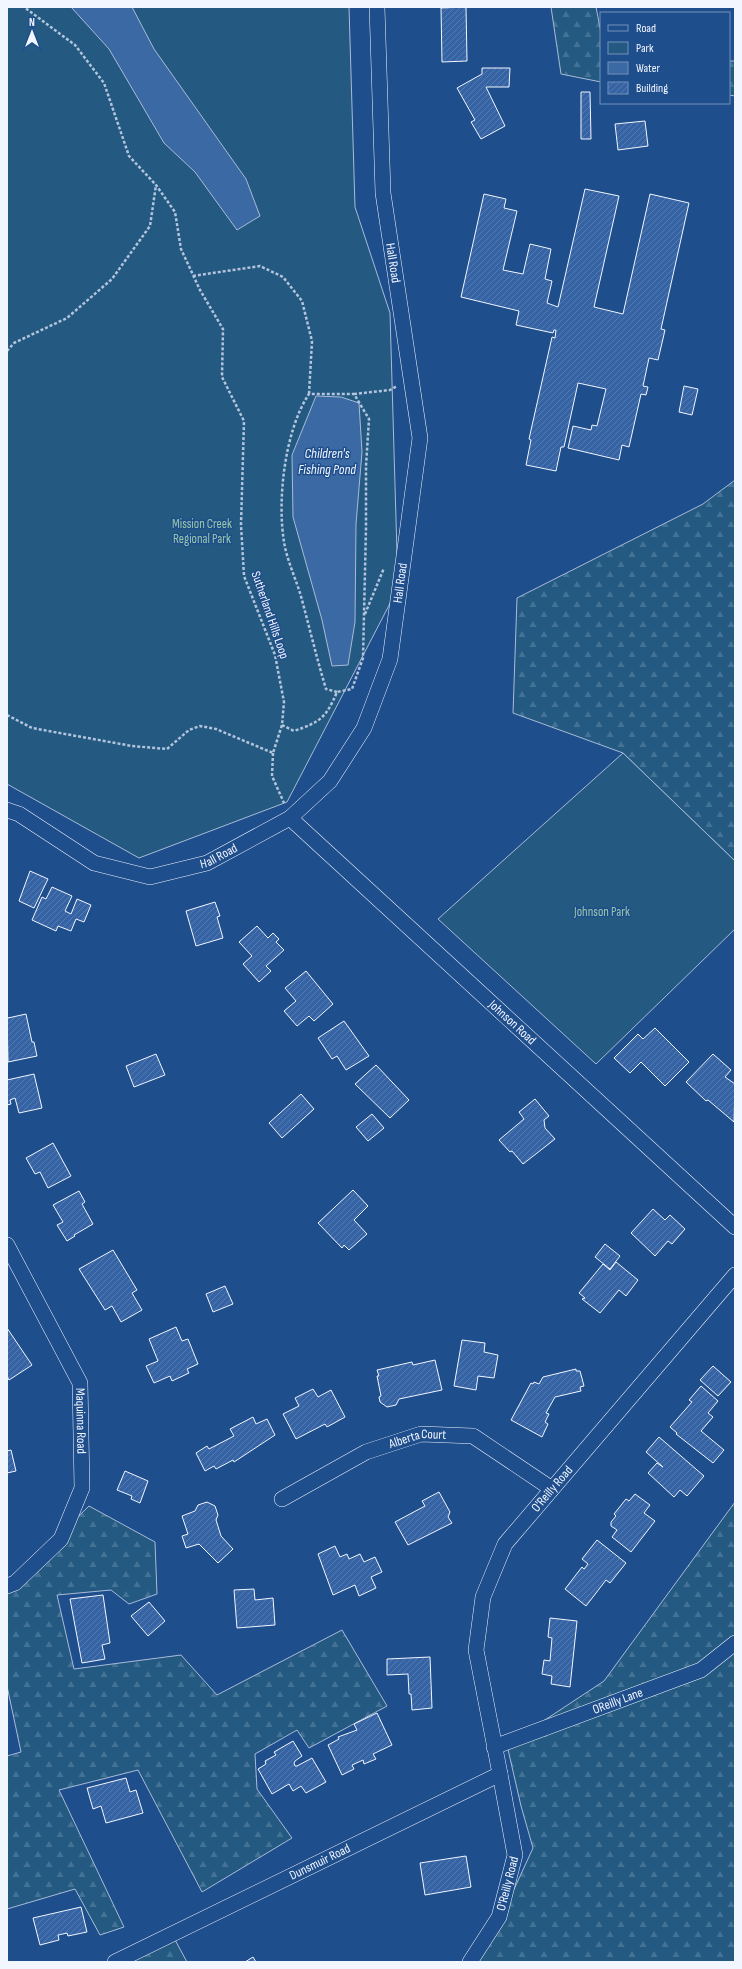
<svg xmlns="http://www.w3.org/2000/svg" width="742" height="1969" font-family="'Sofia Sans Condensed',sans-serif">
	<defs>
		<pattern id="forest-firs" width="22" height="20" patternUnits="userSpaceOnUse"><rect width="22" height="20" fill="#245a82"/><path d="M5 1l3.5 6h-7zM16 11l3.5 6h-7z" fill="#447295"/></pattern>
		<pattern id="building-hatch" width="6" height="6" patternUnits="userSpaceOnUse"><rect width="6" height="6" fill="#3563a3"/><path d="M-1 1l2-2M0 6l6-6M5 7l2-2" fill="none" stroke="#537ab1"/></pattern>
	</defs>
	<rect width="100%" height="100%" fill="#1f4e8c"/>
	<!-- forest -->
	<g fill="url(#forest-firs)" stroke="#a8bbd7">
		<path d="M551 7H596L601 33V82L561 74Z"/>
		<path d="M729 61H735V96L729 95Z"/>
		<path d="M735 480V861L623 753 513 713 517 598 703 504Z"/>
		<path d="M735 1502V1962H478L486 1950 533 1848 521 1806 507 1745 604 1681Z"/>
		<path d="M89 1506 155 1542 157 1594 129 1604 111 1590 57 1595 74 1669 181 1655 217 1695 342 1630 387 1706 309 1748 297 1730 255 1754 257 1789 292 1838 202 1892 138 1770 59 1790 124 1927 100 1935 75 1889 7 1909V1756L21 1752 7 1686V1586Z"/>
		<path d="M174 1938 187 1962H117Z"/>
	</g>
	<!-- park -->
	<g fill="#245a82" stroke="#a8bbd7">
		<path d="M7 7H349L355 207 390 313 398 588 287 802 139 858 7 784Z"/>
		<path d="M623 753 735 861V929L596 1064 438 919Z"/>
	</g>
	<!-- water -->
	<g fill="#3b69a3" stroke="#a8bbd7">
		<path d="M71 7H132L154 49 246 179 260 216 237 230 195 172 164 143 109 49Z"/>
		<path d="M316 396 341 397 359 403 362 452 356 524 355 622 348 665 332 666 322 620 293 517 292 455Z"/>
	</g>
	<!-- building -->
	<g fill="url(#building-hatch)" stroke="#f2f6ff">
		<path d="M466 7 467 61 442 62 441 8Z"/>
		<path d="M482 68H510L509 87H486L505 126 481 139 471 122 475 120 457 88 482 74Z"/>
		<path d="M581 92H590L591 139H581Z"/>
		<path d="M645 121 648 146 618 150 615 124Z"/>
		<path d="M585 189 619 196 594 307 623 314 650 194 689 203 661 329 665 330 658 360 649 358 643 386 648 387 646 395 641 394 629 447 622 445 619 460 568 448 573 426 591 430 592 425 597 426 606 389 578 383 564 447H561L556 471 526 465 531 440 529 439 552 337 555 338 556 330H554L553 333 516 325 519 311 461 297 484 194 506 199 504 208 517 211 503 270 523 274 530 244 551 249 545 279 552 281 547 303 558 307Z"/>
		<path d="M684 386 698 389 692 415 679 412Z"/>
		<path d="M30 871 48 879 34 908 19 901Z"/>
		<path d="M52 887 72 896 65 911 71 914 77 899 91 905 84 922 76 919 71 931 58 926 56 931 32 920 42 897 46 899Z"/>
		<path d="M215 902 220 916 217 917 223 938 196 946 186 911Z"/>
		<path d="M257 926 268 938 273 933 279 939 276 942 284 950 266 966 271 971 259 982 243 964 252 956 239 942Z"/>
		<path d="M306 971 333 1004 314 1021 309 1016 297 1026 284 1011 296 1001 285 988Z"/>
		<path d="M26 1014 32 1042H34L37 1056 8 1062 7 1015 8 1018Z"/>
		<path d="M344 1021 369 1056 346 1070 337 1056 332 1059 318 1038Z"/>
		<path d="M655 1028 689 1062 665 1086 641 1062 630 1073 614 1058 638 1034 643 1039Z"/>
		<path d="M156 1054 165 1075 134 1087 126 1066Z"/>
		<path d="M713 1054 731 1070 725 1077 735 1084 734 1122 708 1100 706 1101 686 1082Z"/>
		<path d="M376 1065 409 1100 390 1118 355 1084Z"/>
		<path d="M34 1074 42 1108 19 1113 15 1098 10 1100 11 1104 7 1105V1080Z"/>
		<path d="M301 1094 314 1109 282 1138 269 1123Z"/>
		<path d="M535 1099 549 1116 544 1120 545 1128 555 1139 523 1164 512 1151 510 1152 499 1140 524 1119 519 1112Z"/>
		<path d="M372 1114 384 1128 368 1141 356 1127Z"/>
		<path d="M53 1143 71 1176 48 1188 40 1172 35 1174 26 1158Z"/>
		<path d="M353 1190 368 1206 354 1220 367 1234 349 1250 344 1245 342 1248 318 1223Z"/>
		<path d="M79 1191 85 1202 82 1204 93 1224 74 1235 75 1236 67 1241 57 1225 63 1222 53 1205Z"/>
		<path d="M653 1209 665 1220 670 1215 685 1229 672 1244 668 1241 655 1256 631 1233Z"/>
		<path d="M605 1244 620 1256 610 1269 595 1257Z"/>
		<path d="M113 1250 137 1290 132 1293 142 1310 121 1322 112 1306 105 1310 79 1269Z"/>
		<path d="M616 1262 638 1280 626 1296 619 1290 600 1313 582 1299 585 1298 579 1293 603 1264 610 1270Z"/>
		<path d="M225 1286 233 1304 213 1312 206 1294Z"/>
		<path d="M176 1327 182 1341 188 1339 198 1364 187 1369 189 1373 172 1381 170 1376 154 1383 146 1366 158 1361 149 1339Z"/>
		<path d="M7 1328 32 1365 9 1380 7 1376Z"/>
		<path d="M462 1340 485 1343 484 1352 498 1355 494 1378 478 1376 476 1390 454 1386Z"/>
		<path d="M435 1360 442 1390 399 1399 396 1405 387 1407 380 1402 379 1397 381 1396 377 1376H379L377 1370 412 1362 413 1365Z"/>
		<path d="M713 1366 731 1382 718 1396 700 1380Z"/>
		<path d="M576 1369V1371H580L584 1386 580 1387 581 1391 555 1397 546 1413 549 1414 545 1422 548 1424 542 1437 511 1420 531 1383 533 1384 534 1382 539 1384 543 1377Z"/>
		<path d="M701 1386 718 1401 708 1413 713 1417 701 1431 724 1450 713 1463 676 1434 677 1433 670 1427 692 1402 689 1400Z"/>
		<path d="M313 1389 318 1397 331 1390 345 1417 327 1427 325 1424 296 1439 283 1414 299 1406 295 1398Z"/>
		<path d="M253 1417 256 1424 267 1419 275 1435 234 1462 233 1460 216 1469 214 1466 205 1471 196 1453 207 1446 209 1449 234 1436 230 1429Z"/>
		<path d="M659 1437 704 1476 687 1496 680 1490 674 1497 648 1473 657 1463 663 1467 646 1452Z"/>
		<path d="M11 1450 16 1471 7 1473V1451Z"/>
		<path d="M125 1471 148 1481 140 1503 131 1499 132 1496 117 1490Z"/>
		<path d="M439 1492 450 1512 448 1517 452 1523 408 1545 395 1522 425 1506 422 1501Z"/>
		<path d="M635 1494 650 1505 644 1513 655 1521 631 1552 612 1537 617 1530 611 1526V1522L616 1516 614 1514 626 1499 629 1501Z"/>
		<path d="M207 1502 215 1506 218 1515 216 1520 221 1536 233 1549 218 1563 199 1544 186 1548 182 1536 188 1534 182 1516 195 1511 198 1505Z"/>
		<path d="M597 1540 626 1563 610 1583 606 1580 586 1606 565 1589 582 1567 584 1569 588 1564 582 1559Z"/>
		<path d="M335 1546 340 1557 347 1554 349 1559 360 1554 364 1562 375 1557 382 1572 371 1577 376 1588 359 1596 355 1585 333 1595 318 1554Z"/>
		<path d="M254 1589 255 1600 273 1598 275 1625 237 1628 234 1590Z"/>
		<path d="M103 1595 110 1643 102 1645 105 1659 82 1663 70 1599Z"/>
		<path d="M149 1602 165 1621 148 1636 131 1616Z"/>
		<path d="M550 1618 577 1621 570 1687 551 1684 552 1676 542 1674 544 1660 550 1661 552 1638 548 1637Z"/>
		<path d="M430 1657 432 1708 412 1710 411 1694H409L408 1674 387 1675V1659Z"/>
		<path d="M377 1713 392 1745 373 1754 376 1759 364 1764 363 1760 352 1765 354 1769 342 1775 328 1745 339 1739 338 1737 357 1730 354 1724Z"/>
		<path d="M293 1741 302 1756 295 1761 294 1763 295 1766H297L312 1758 326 1782 306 1793 301 1786 293 1791 289 1784 272 1794 258 1769 266 1764 265 1761 276 1755 274 1752Z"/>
		<path d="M126 1778 130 1792 136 1790 143 1813 106 1823 101 1806 93 1809 87 1788Z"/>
		<path d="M466 1856 471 1887 425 1895 420 1863Z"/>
		<path d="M81 1907 87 1932 68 1936 67 1933 58 1935 59 1940 40 1945 33 1918Z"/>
		<path d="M253 1957 256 1962H245Z"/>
	</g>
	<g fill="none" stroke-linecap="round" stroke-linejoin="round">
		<!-- minor casing -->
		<g stroke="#f2f6ff" stroke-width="16">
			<g id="minor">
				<path id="s1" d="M7 810 19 814 94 863 150 877 207 863 290 818 330 781 364 728 390 659 420 438 383 193 377 7"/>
				<path id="s2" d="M290 818 735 1227"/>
				<path id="s3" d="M7 1245 80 1383 82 1488 61 1539 15 1583 7 1586"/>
				<path id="s4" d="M282 1499 366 1452 421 1434 473 1436 552 1489"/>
				<path id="s5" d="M494 1747 701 1670 735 1643"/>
				<path id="s6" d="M115 1962 500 1774 476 1650 483 1597 505 1544 735 1275"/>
				<path id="s7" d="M470 1962 499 1917 515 1855 500 1774"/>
			</g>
		</g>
		<!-- path -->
		<g stroke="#b3c4dc" stroke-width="2.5" stroke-dasharray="3 2" stroke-linecap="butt">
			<path d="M193 276 260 266 283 277 302 301 312 341 309 394"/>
			<path d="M7 351 14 343 67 318 112 279 150 226 156 185"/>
			<path d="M354 394 390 390 397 386"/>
			<path d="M365 614 384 568"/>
			<path d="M7 715 32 728 132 746 167 749 189 730 200 726 216 729 273 753 282 725 284 702 275 655 244 576 241 525 244 421 222 377 223 329 200 290 181 249 175 212 156 185 129 156 104 83 75 45 24 7"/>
			<path d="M282 725 294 731C320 722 326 718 337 692L352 689 363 658 366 528V466L369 419 354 394H309C285 430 277 499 284 542 287 561 297 581 302 600 310 630 317 659 326 689L337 692"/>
			<path d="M273 753 272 776 284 803"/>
		</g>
		<!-- minor -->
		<use href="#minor" stroke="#1f4e8c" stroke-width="15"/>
	</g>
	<g text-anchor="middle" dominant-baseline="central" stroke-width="3" stroke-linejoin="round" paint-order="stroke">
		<!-- street labels -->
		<g font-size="13" fill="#f2f6ff" stroke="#1f4e8c">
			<text transform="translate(393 263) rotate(81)">Hall Road</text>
			<text stroke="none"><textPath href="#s1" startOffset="581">Hall Road</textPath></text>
			<text transform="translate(270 615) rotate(71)">Sutherland Hills Loop</text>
			<text stroke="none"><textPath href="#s1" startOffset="232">Hall Road</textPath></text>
			<text stroke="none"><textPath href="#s2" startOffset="302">Johnson Road</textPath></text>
			<text stroke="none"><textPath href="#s3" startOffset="194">Maquinna Road</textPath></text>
			<text stroke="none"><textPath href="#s4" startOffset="150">Alberta Court</textPath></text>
			<text stroke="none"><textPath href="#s6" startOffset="738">O'Reilly Road</textPath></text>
			<text stroke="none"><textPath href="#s5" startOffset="132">OReilly Lane</textPath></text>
			<text stroke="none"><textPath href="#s6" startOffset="228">Dunsmuir Road</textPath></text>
			<text stroke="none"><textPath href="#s7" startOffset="88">O'Reilly Road</textPath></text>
		</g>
		<!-- park labels -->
		<g font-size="13" fill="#97c8a6" stroke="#1f4e8c">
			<text x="202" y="524">Mission Creek<tspan x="202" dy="15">Regional Park</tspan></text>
			<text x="602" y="912">Johnson Park</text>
		</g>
		<!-- water labels -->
		<g font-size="14" font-style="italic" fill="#f2f6ff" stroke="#1f4e8c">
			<text x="327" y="453">Children's<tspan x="327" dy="16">Fishing Pond</tspan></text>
		</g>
	</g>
	<!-- border -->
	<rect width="742" height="1969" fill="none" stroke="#f2f6ff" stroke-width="16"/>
	<!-- legend -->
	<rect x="600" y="12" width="130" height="92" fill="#1f4e8c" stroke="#7391ba"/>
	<rect x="608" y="25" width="20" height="6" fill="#1f4e8c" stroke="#7391ba"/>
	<text x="636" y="32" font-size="12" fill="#f2f6ff">Road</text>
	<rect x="608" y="42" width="20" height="12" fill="#245a82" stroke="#7391ba"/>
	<text x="636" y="52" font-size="12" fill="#f2f6ff">Park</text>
	<rect x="608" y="62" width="20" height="12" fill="#3b69a3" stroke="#7391ba"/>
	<text x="636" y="72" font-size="12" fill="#f2f6ff">Water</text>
	<rect x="608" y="82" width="20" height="12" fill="url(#building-hatch)" stroke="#7391ba"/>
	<text x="636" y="92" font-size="12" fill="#f2f6ff">Building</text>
	<!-- north arrow -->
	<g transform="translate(32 32)" stroke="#1f4e8c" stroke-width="3" paint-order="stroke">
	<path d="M0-3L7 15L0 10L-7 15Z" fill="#f2f6ff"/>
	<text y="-6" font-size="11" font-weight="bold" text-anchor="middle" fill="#f2f6ff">N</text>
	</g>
</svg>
